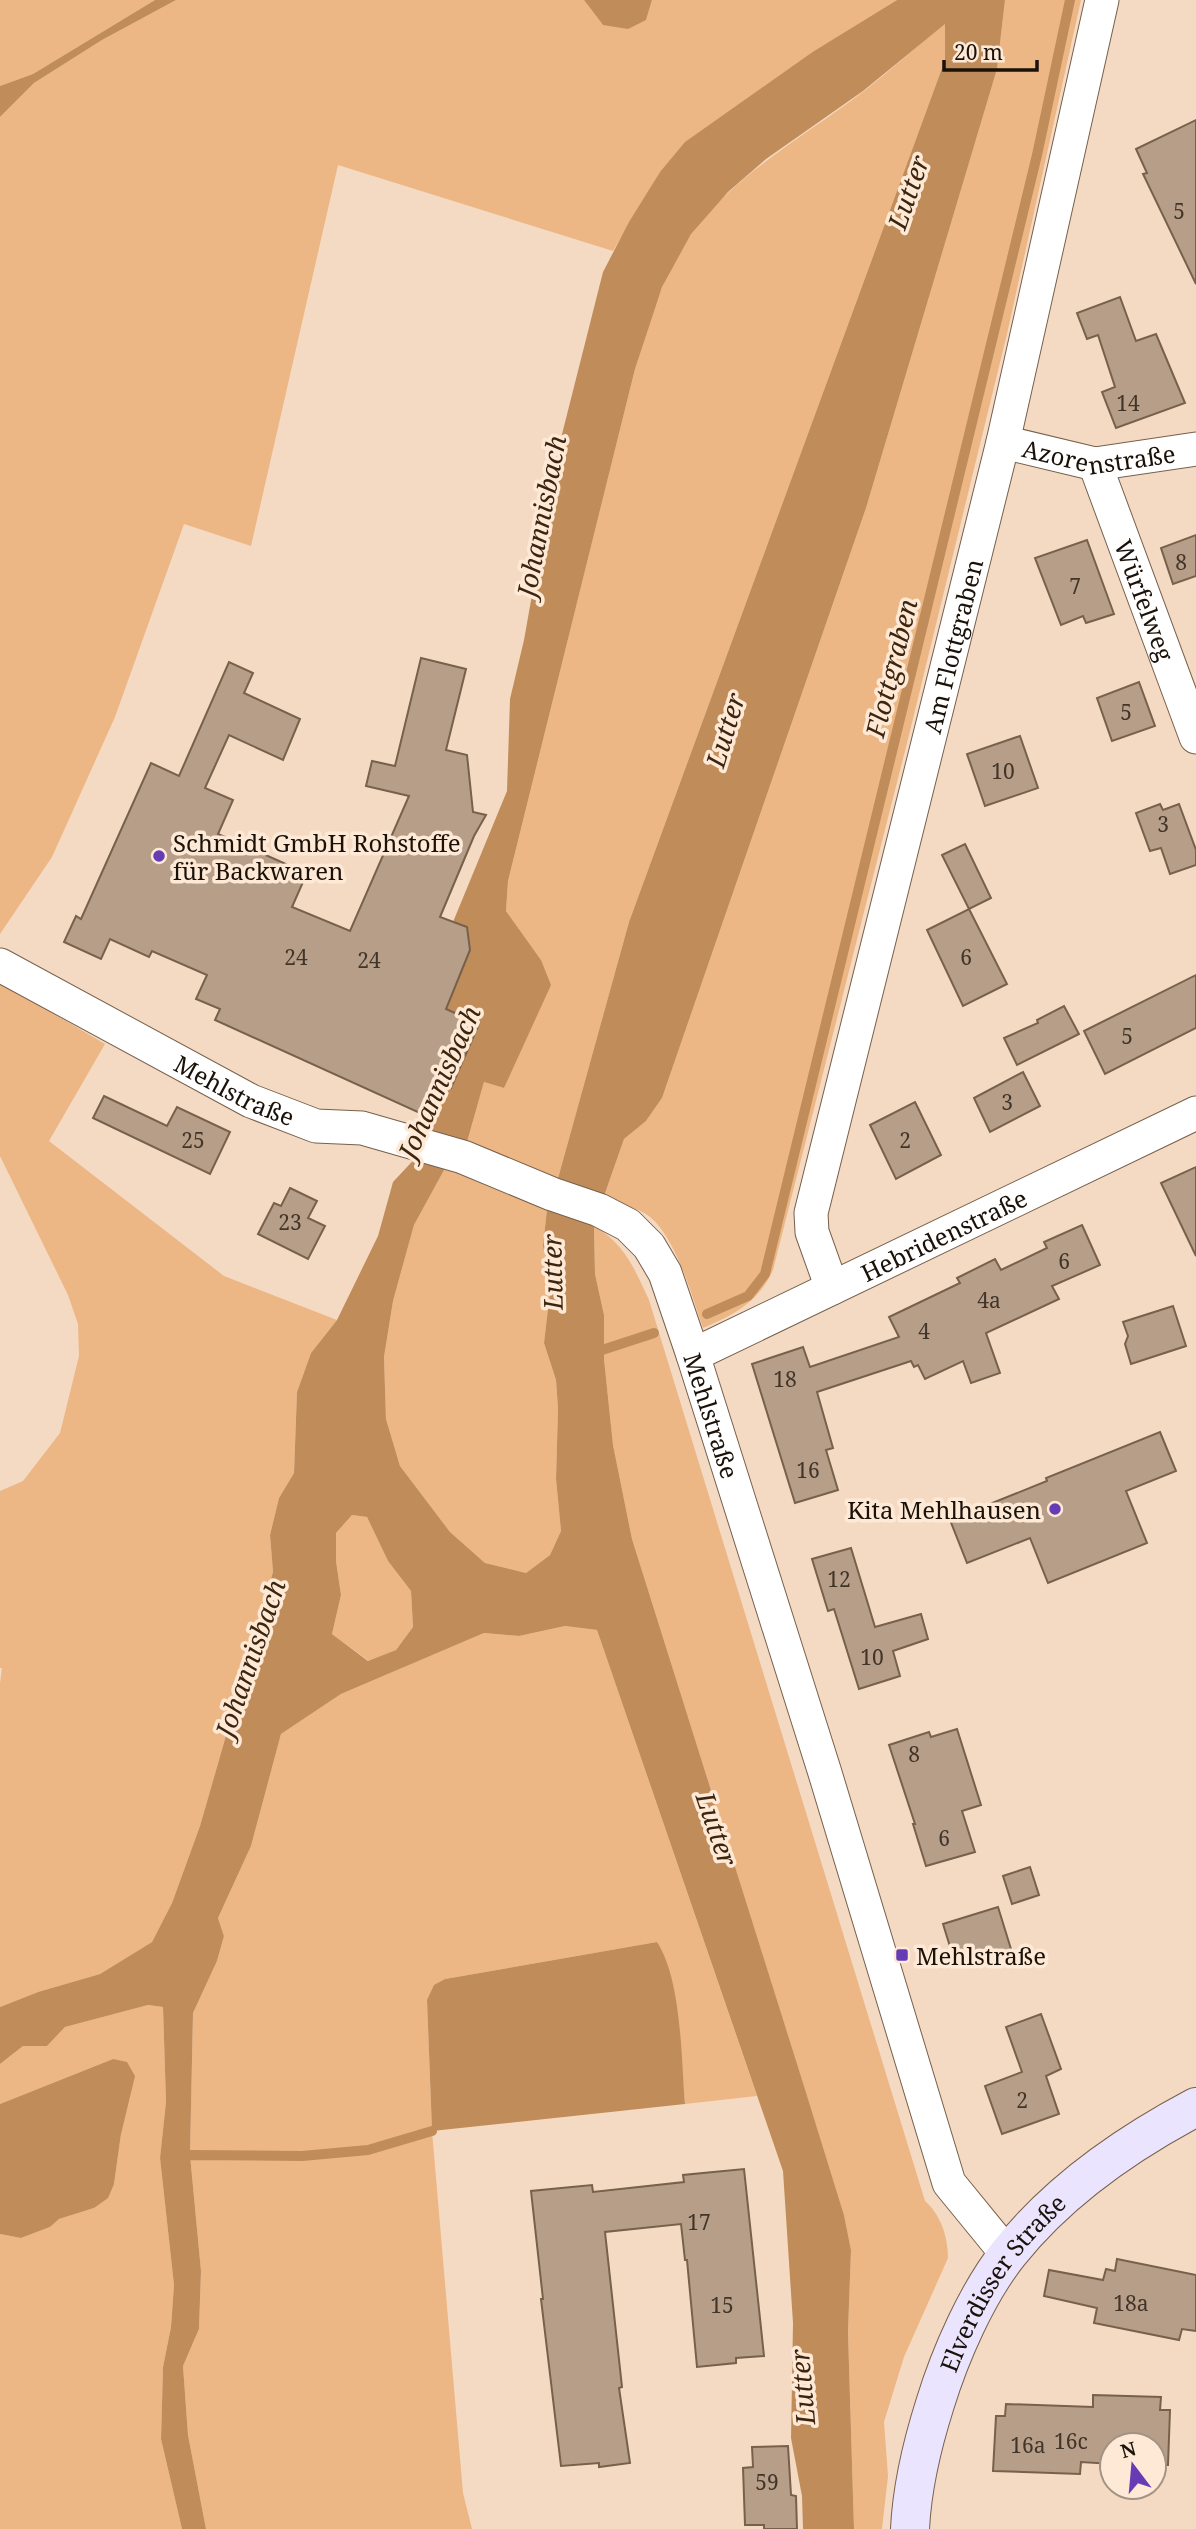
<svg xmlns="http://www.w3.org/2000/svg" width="1196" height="2529" font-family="'Noto Serif',serif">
	<rect width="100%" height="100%" fill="#f4dac3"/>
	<!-- green -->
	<g fill="#ecb785">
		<path d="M0 0H155L33 74 0 86Z"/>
		<path d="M176 0H584L603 25 646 20 652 0H897L814 51 660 172 613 251 338 165 251 546 184 524 115 717 52 857 0 934V117L34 83 102 40Z"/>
		<path d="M1005 0H1081L1007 334 908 739 773 1270C759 1302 734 1315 703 1328 692 1297 674 1229 644 1213 632 1206 616 1203 603 1199L624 1139 646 1121 662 1098 866 508 997 69Z"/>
		<path d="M946 23 945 60 629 922 557 1182 465 1149 484 1082 504 1088 541 960 506 911 508 881 635 369C650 323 662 271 692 232 739 171 804 137 864 91 892 69 918 45 946 23Z"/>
		<path d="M0 982 105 1044 49 1141 224 1276 337 1320 311 1353 297 1392 294 1473 279 1498 270 1535 273 1572 200 1826 172 1903 152 1942 100 1974 38 1992 0 2007V1683L2 1668H0V1491L23 1481 60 1433 79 1356 78 1324 68 1295 0 1156Z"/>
		<path d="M449 1161 547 1209 543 1246 551 1283 544 1343 556 1380 558 1409 556 1479 561 1531 550 1555 526 1573 485 1563 450 1532 400 1466 386 1419 384 1357 393 1301 414 1225Z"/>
		<path d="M594 1226C625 1244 634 1268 649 1300L925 2201C941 2215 948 2237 948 2258L904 2357 884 2422 888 2476 882 2529H854L848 2332 851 2250 844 2215 632 1539 613 1445 604 1359V1315L595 1274Z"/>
		<path d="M352 1515 367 1517 388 1561 411 1591 413 1627 396 1650 369 1661 332 1634 341 1595 336 1561V1533Z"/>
		<path d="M565 1626 597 1630 757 2096 685 2104 677 2009 657 1942 445 1979 434 1986 427 2001 432 2131 463 2493 472 2529H206L188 2435 183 2366 199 2329 201 2271 190 2155 193 2013 217 1961 224 1936 218 1918 251 1846 281 1734 341 1694 484 1633 519 1636Z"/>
		<path d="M148 2005 163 2007 166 2102 160 2158 174 2285 171 2327 163 2367 161 2439 182 2529H0V2234L21 2238 50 2227 59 2219 94 2208 114 2184 121 2134 113 2059 0 2104V2064L23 2046H47L65 2027Z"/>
	</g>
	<!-- water -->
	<g fill="#c08c5a" fill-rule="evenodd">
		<path d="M155 0H176L102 40 34 83 0 117V86L33 74Z"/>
		<path d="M584 0H652L646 20 628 29 603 25Z"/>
		<path d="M897 0H1005L997 69 866 508 662 1098 646 1121 624 1139 603 1199 557 1182 629 922 945 60V24L863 91 766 159 728 192 691 234 662 287 635 369 508 881 506 911 541 960 551 985 504 1088 484 1082 465 1149 414 1133 437 1082 451 1088 478 1025 446 1009 470 950 467 927 453 922 507 791 510 699 524 640 557 454 603 272 629 222 660 172 685 142 814 51Z"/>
		<path d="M421 1152 449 1161 414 1225 393 1301 384 1357 386 1419 400 1466 450 1532 485 1563 526 1573 550 1555 561 1531 556 1479 558 1409 556 1380 544 1343 551 1283 543 1246 547 1209 594 1226 595 1274 604 1315V1359L613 1445 632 1539 803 2083 844 2215 851 2250 848 2332 854 2529H803L802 2496 791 2438 793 2323 783 2171 597 1630 565 1626 519 1636 484 1633 341 1694 281 1734 251 1846 218 1918 224 1936 217 1961 193 2013 190 2155 201 2271 199 2329 183 2366 188 2435 206 2529H182L161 2439 163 2367 171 2327 174 2285 160 2158 166 2102 163 2007 148 2005 65 2027 47 2046H23L0 2064V2007L38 1992 100 1974 152 1942 172 1903 200 1826 273 1572 270 1535 279 1498 294 1473 297 1392 311 1353 337 1320 378 1236 393 1182ZM352 1515 367 1517 388 1561 411 1591 413 1627 396 1650 368 1661 332 1634 341 1595 336 1561V1533Z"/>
		<path d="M657 1942C682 1981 681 2058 685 2104L432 2131 427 2000 434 1985 445 1979Z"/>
		<path d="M113 2059 127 2062 135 2076 121 2134 114 2184 108 2198 94 2208 59 2219 50 2227 21 2238 0 2234V2104Z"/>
	</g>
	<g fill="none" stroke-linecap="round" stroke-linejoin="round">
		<!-- stream -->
		<g stroke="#c08c5a" stroke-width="10">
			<path d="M707 1314 748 1296 765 1274 1037 155 1070 0"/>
			<path d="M593 1353 654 1333"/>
			<path d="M180 2157 190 2155 302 2156 368 2150 432 2131"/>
		</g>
	</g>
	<!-- building -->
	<g fill="#b79e88" stroke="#77614c" stroke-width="2">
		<path d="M1196 120V284L1143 174 1147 173 1136 149Z"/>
		<path d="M1120 297 1136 341 1156 334 1185 403 1116 428 1102 392 1115 387 1098 335 1087 339 1077 313Z"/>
		<path d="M1196 535V576L1173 584 1161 548Z"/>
		<path d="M1087 540 1114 614 1086 623 1083 616 1061 625 1035 558Z"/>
		<path d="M421 658 466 669 446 750 467 755 473 812 486 815 474 836 440 917 467 927 470 950 446 1009 479 1024 451 1088 437 1082 422 1114 215 1020 220 1009 196 999 207 975 152 951 149 957 110 939 101 959 64 942 76 916 81 919 151 763 179 776 229 662 253 673 244 693 300 719 283 760 229 735 205 788 233 800 218 834 286 864 282 873 303 882 292 907 350 931 409 796 366 786 372 761 395 766Z"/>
		<path d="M1139 682 1155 726 1112 741 1097 698Z"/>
		<path d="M1020 736 1038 788 985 806 967 754Z"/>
		<path d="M1160 804 1163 810 1179 804 1196 850V865L1170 874 1161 848 1150 851 1136 813Z"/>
		<path d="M965 844 991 898 969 909 942 855Z"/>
		<path d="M969 909 1007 984 963 1006 927 930Z"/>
		<path d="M1196 975V1028L1105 1074 1084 1031Z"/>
		<path d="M1064 1006 1079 1034 1017 1065 1004 1038 1038 1023 1037 1020Z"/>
		<path d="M1023 1072 1040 1106 990 1132 974 1098Z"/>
		<path d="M104 1096 167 1126 177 1107 230 1132 210 1174 93 1118Z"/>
		<path d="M915 1102 941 1155 896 1179 870 1125Z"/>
		<path d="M1196 1167V1256L1161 1183Z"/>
		<path d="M290 1188 317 1201 308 1218 325 1226 308 1259 258 1234 274 1203 281 1206Z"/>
		<path d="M1082 1225 1100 1265 1052 1286 1059 1299 986 1333 1000 1373 971 1383 963 1361 925 1379 918 1365 914 1367 911 1361 817 1392 833 1448 826 1450 838 1490 795 1503 752 1364 803 1347 810 1367 899 1337 889 1317 960 1283 957 1278 995 1259 1001 1270 1047 1248 1044 1242Z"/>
		<path d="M1173 1306 1186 1346 1131 1364 1125 1344 1128 1336 1123 1322Z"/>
		<path d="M1160 1432 1176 1471 1126 1491 1147 1543 1048 1583 1030 1538 967 1563 950 1520 1047 1481 1046 1478Z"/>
		<path d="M851 1548 875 1627 921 1614 928 1639 893 1651 900 1676 859 1689 834 1609 828 1611 812 1559Z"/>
		<path d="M957 1729 981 1805 962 1811 975 1852 926 1866 913 1824H915L889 1745 929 1732 931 1737Z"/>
		<path d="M1030 1867 1039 1895 1012 1904 1003 1876Z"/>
		<path d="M998 1907 1011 1949 956 1966 943 1924Z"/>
		<path d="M1041 2014 1061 2069 1046 2076 1059 2114 1002 2134 985 2086 1022 2072 1006 2027Z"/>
		<path d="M744 2169 764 2356 736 2358V2363L697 2367 687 2260H685L681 2224 605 2232 622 2387 619 2388 630 2463 599 2467V2463L561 2466 541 2299H543L531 2191 592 2185 593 2192 684 2182 683 2175Z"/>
		<path d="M1117 2259 1196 2275V2331L1182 2329 1179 2340 1094 2323 1097 2308 1044 2296 1049 2270 1103 2280 1106 2269 1115 2271Z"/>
		<path d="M1093 2395 1161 2397 1160 2410H1170L1168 2465H1154V2445H1112V2464L1081 2462 1080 2474 993 2471 996 2416H1005L1006 2404 1093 2407Z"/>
		<path d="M788 2446 791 2495 796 2496 797 2529H764V2525H745L743 2468 753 2467 752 2447Z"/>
	</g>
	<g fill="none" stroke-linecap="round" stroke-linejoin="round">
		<!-- street casing -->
		<g stroke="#77604c" stroke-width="35">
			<g id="street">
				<path id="s1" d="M1003 442 1095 464 1196 449"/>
				<path id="s2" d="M1095 464 1196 737"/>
				<path id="s3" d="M0 965 251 1101 316 1126 362 1128 463 1157 552 1194 599 1210 628 1225 649 1246 665 1273 693 1355 825 1773 949 2183 1007 2254"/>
				<path id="s4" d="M832 1288 812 1232 811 1213 1003 442 1102 0"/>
				<path id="s5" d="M693 1355 1196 1113"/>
			</g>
		</g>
		<!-- secondary casing -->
		<g stroke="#77604c" stroke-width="40">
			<g id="secondary">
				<path id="s6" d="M910 2529C912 2487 922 2445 935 2404 950 2355 977 2293 1009 2253 1059 2190 1126 2144 1196 2107"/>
			</g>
		</g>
		<!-- street -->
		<use href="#street" stroke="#fff" stroke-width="33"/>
		<!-- secondary -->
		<use href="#secondary" stroke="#eae4ff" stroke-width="38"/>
	</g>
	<!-- markers -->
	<g fill="#653cb4" stroke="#fee9d6" stroke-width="2.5">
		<circle cx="159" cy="856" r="7"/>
		<circle cx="1055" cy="1509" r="7"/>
		<rect x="895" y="1948" width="14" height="14" rx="3.5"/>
	</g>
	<g text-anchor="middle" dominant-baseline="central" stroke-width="7" stroke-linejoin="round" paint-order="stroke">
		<!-- number labels -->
		<g font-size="21" fill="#413429">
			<text x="1179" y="211">5</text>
			<text x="1128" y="403">14</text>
			<text x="1181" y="562">8</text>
			<text x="1075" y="586">7</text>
			<text x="1126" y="712">5</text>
			<text x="1003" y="771">10</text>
			<text x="1163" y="824">3</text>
			<text x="296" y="957">24</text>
			<text x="966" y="957">6</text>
			<text x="369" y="960">24</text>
			<text x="1127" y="1036">5</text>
			<text x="1007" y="1102">3</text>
			<text x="193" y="1140">25</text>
			<text x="905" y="1140">2</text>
			<text x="290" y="1222">23</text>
			<text x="1064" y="1261">6</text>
			<text x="989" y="1300">4a</text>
			<text x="924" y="1331">4</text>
			<text x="785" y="1379">18</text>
			<text x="808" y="1470">16</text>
			<text x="839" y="1579">12</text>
			<text x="872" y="1657">10</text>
			<text x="914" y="1754">8</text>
			<text x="944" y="1838">6</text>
			<text x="1022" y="2100">2</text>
			<text x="699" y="2222">17</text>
			<text x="1131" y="2303">18a</text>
			<text x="722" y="2305">15</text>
			<text x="1071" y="2441">16c</text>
			<text x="1028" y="2445">16a</text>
			<text x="767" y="2482">59</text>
		</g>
		<!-- street labels -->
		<g font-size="24" fill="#1a1109" stroke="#fee9d6">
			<text stroke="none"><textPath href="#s1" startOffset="98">Azorenstraße</textPath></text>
			<text stroke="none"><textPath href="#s2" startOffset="145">Würfelweg</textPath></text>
			<text stroke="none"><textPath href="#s4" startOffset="663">Am Flottgraben</textPath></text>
			<text stroke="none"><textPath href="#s3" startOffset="266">Mehlstraße</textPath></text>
			<text stroke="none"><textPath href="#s5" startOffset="278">Hebridenstraße</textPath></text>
			<text stroke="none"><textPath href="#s3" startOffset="896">Mehlstraße</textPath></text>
			<text stroke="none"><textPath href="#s6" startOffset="268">Elverdisser Straße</textPath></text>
		</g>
		<!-- poi labels -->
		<g font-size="24" fill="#1a1109" stroke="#fee9d6" text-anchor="start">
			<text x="173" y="842">Schmidt GmbH Rohstoffe<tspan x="173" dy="28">für Backwaren</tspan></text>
			<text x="1041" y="1509" text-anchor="end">Kita Mehlhausen</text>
			<text x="916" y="1955">Mehlstraße</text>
		</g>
		<!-- water labels -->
		<g font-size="26" font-style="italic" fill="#3b250e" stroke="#fee9d6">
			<text transform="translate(908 192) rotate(-71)">Lutter</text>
			<text transform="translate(541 516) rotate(-79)">Johannisbach</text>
			<text transform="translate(891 668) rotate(-76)">Flottgraben</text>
			<text transform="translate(725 730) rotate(-73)">Lutter</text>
			<text transform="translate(439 1082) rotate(-66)">Johannisbach</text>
			<text transform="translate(552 1272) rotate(-91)">Lutter</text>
			<text transform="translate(250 1658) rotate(-71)">Johannisbach</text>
			<text transform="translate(717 1829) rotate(71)">Lutter</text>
			<text transform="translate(802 2387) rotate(-95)">Lutter</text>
		</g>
	</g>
	<!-- north arrow -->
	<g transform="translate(1133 2466) rotate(344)"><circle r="33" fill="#fee9d6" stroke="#a39384" stroke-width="2"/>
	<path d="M0-5L12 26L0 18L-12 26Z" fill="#653cb4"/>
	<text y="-10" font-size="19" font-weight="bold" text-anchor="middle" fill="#1a1109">N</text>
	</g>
	<!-- scale -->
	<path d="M944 60v10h93v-10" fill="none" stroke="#1a1109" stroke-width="3.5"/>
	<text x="954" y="60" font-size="21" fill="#1a1109" stroke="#fee9d6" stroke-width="5" paint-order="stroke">20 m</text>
</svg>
